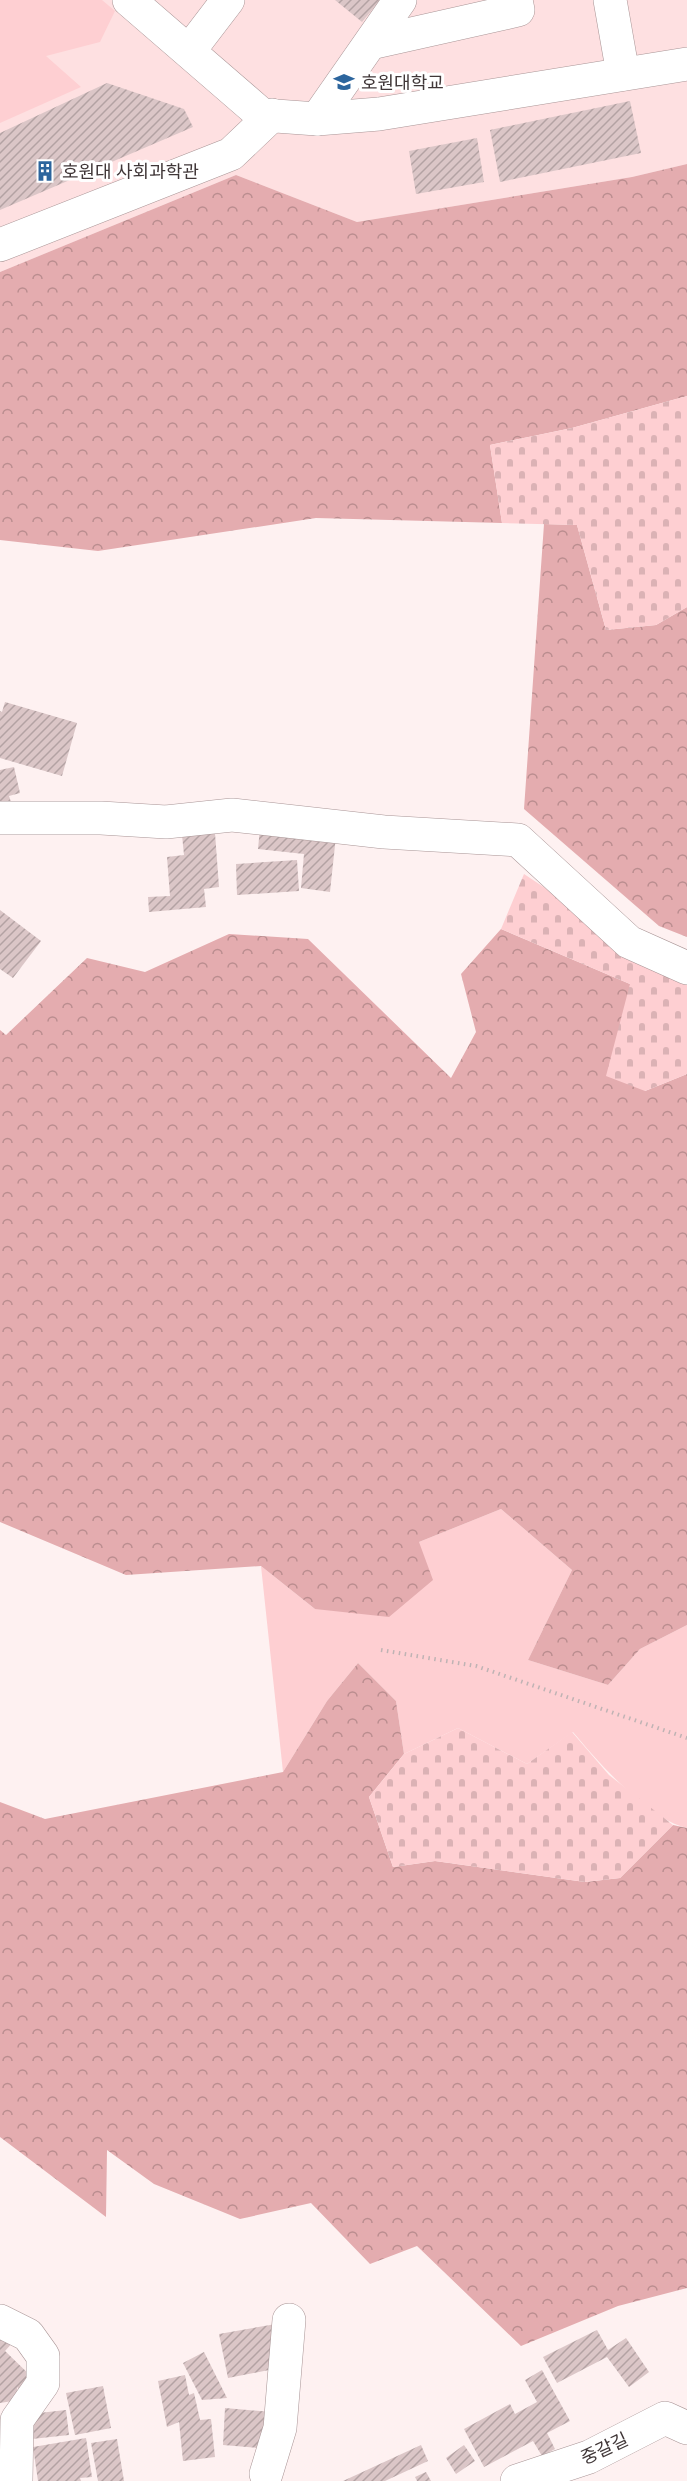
<svg xmlns="http://www.w3.org/2000/svg" width="687" height="2481" font-family="'PT Serif','Noto Sans KR',serif">
	<defs>
		<pattern id="forest-crowns" width="20" height="18" patternUnits="userSpaceOnUse" patternTransform="scale(1.5)"><rect width="20" height="18" fill="#e4acaf"/><path d="M2 6a3 3 0 1 1 6 0M12 15a3 3 0 1 1 6 0" fill="none" stroke="#ba8d8f"/></pattern>
		<pattern id="cemetery-stones" width="16" height="16" patternUnits="userSpaceOnUse" patternTransform="scale(1.5)"><rect width="16" height="16" fill="#fecfd2"/><path d="M2 7V4a2 2 0 0 1 4 0v3zM10 15v-3a2 2 0 0 1 4 0v3z" fill="#dbb2b5"/></pattern>
		<pattern id="building-hatch" width="6" height="6" patternUnits="userSpaceOnUse" patternTransform="scale(1.5)"><rect width="6" height="6" fill="#dbc6c7"/><path d="M-1 1l2-2M0 6l6-6M5 7l2-2" fill="none" stroke="#b3a2a3"/></pattern>
	</defs>
	<rect width="100%" height="100%" fill="#fef1f1"/>
	<!-- built -->
	<path fill="#fee0e1" d="M0 0H687V164L632 177 357 222 236 175 0 272Z"/>
	<!-- green -->
	<g fill="#fecfd2">
		<path d="M0 0H102L115 11 100 42 46 56 81 87 0 123Z"/>
		<path d="M501 1509 572 1570 528 1660 608 1685 640 1649 687 1625V1828C648 1819 598 1762 573 1732L527 1764 458 1728 404 1754 396 1701 358 1663 327 1701 283 1772 261 1566 315 1609 419 1542Z"/>
	</g>
	<!-- forest -->
	<g fill="url(#forest-crowns)">
		<path d="M687 164V396L572 428 490 445 502 523 316 518 98 551 0 540V272L236 175 357 222 632 177Z"/>
		<path d="M544 524 577 525 606 630 656 625 687 607V937L659 926 524 809Z"/>
		<path d="M501 929 630 984 645 1091 687 1074V1625L640 1649 608 1685 528 1660 572 1570 501 1509 419 1542 433 1580 389 1617 315 1609 261 1566 126 1575 0 1522V1030L6 1035 87 958 145 972 229 934 308 939 451 1078 476 1032 461 974Z"/>
		<path d="M358 1663 396 1701 404 1754 369 1797 393 1867 435 1861 585 1882 620 1878 673 1825 687 1828V2288L618 2306 521 2346 417 2246 370 2264 311 2203 240 2219 154 2184 107 2150 106 2217 0 2137V1802L45 1819 283 1772 327 1701Z"/>
	</g>
	<!-- cemetery -->
	<g fill="url(#cemetery-stones)">
		<path d="M687 396V607L656 625 606 630 577 525 502 523 490 445 572 428Z"/>
		<path d="M524 874 687 982V1074L645 1091 606 1076 630 984 501 929Z"/>
		<path d="M458 1728 527 1764 572 1732 609 1775 673 1825 620 1878 585 1882 435 1861 393 1867 369 1797 404 1754Z"/>
	</g>
	<!-- building -->
	<g fill="url(#building-hatch)">
		<path d="M335 0H380L362 22Z"/>
		<path d="M107 83 184 109 193 127 0 210V133Z"/>
		<path d="M630 101 641 153 500 182 490 130Z"/>
		<path d="M477 138 484 182 416 194 409 151Z"/>
		<path d="M5 702 77 723 62 776 0 758V711L2 712Z"/>
		<path d="M14 767 20 793 9 796 13 808 0 811V770Z"/>
		<path d="M260 828 336 836 330 892 301 888 304 854 258 849Z"/>
		<path d="M215 833 219 887 204 889 206 907 149 912 148 897 170 896 167 857 184 855 182 835Z"/>
		<path d="M297 860 299 891 237 895 236 864Z"/>
		<path d="M0 910 41 941 13 978 0 969Z"/>
		<path d="M276 2324 284 2367 228 2378 219 2334Z"/>
		<path d="M0 2327 14 2341 5 2351 34 2379 22 2392 17 2387 19 2400 0 2403Z"/>
		<path d="M597 2330 608 2350 626 2338 649 2372 629 2387 607 2357 557 2383 543 2357Z"/>
		<path d="M204 2352 227 2398 202 2400 183 2363Z"/>
		<path d="M542 2370 570 2421 547 2433 555 2449 542 2456 533 2441 484 2467 464 2429 510 2404 515 2414 537 2402 525 2380Z"/>
		<path d="M185 2375 189 2395 194 2393 200 2420 211 2419 215 2457 183 2461 179 2422 167 2427 158 2381Z"/>
		<path d="M103 2386 111 2428 75 2435 66 2393Z"/>
		<path d="M225 2408 272 2412 269 2449 223 2445Z"/>
		<path d="M66 2410 69 2435 32 2439 30 2414Z"/>
		<path d="M86 2438 92 2477 80 2478 81 2481H38L33 2447Z"/>
		<path d="M117 2439 124 2481H98L91 2443Z"/>
		<path d="M421 2445 428 2461 385 2481H343Z"/>
		<path d="M464 2445 475 2461 456 2474 446 2458Z"/>
		<path d="M426 2472 431 2481H417L415 2477Z"/>
	</g>
	<g fill="none" stroke-linecap="round" stroke-linejoin="round">
		<!-- minor casing -->
		<g stroke="#a99596" stroke-width="34">
			<g id="minor">
				<path d="M129 0 262 115 317 119 379 114 687 64"/>
				<path d="M610 0 623 74"/>
				<path d="M371 43 518 10 516 0"/>
				<path d="M189 51 228 0"/>
				<path d="M317 119 400 0"/>
				<path d="M0 245 231 154 272 115"/>
				<path d="M0 818H101L166 822 232 815 384 832 518 840 629 942 687 968"/>
				<path d="M0 2321 28 2335 43 2356V2383L17 2420 16 2481"/>
				<path d="M266 2474 280 2428 289 2320"/>
				<path d="M517 2481 589 2457 665 2418 687 2428"/>
			</g>
		</g>
		<!-- path -->
		<path stroke="#bfb3b4" stroke-width="4" stroke-dasharray="1.5 4.5" stroke-linecap="butt" d="M381 1650 476 1666 687 1738"/>
		<!-- minor -->
		<use href="#minor" stroke="#fff" stroke-width="33"/>
	</g>
	<!-- icons -->
	<defs>
		<g id="university-bare" transform="scale(1.62)"><path d="M0-5L7-2L0 1L-7-2ZM-4 1L0 2.5L4 1V4Q0 6-4 4Z" fill="#2c659d" stroke="#fff" stroke-width="2.5" paint-order="stroke"/></g>
		<g id="building-bare" transform="scale(1.62)"><path d="M-4-6H4V6H1V3H-1V6H-4ZM-2.5-4.3h1.7v1.8h-1.7ZM.8-4.3h1.7v1.8H.8ZM-2.5-1h1.7V.8h-1.7ZM.8-1h1.7V.8H.8Z" fill="#2c659d" stroke="#fff" stroke-width="2.5" paint-order="stroke"/></g>
	</defs>
	<g fill-rule="evenodd">
		<use href="#university-bare" x="344" y="82"/>
		<use href="#building-bare" x="45" y="171"/>
	</g>
	<g text-anchor="middle" dominant-baseline="central" stroke-width="6" stroke-linejoin="round" paint-order="stroke">
		<!-- poi labels -->
		<g font-size="18" fill="#403738" stroke="#fff" text-anchor="start">
			<text x="361" y="82">호원대학교</text>
			<text x="62" y="171">호원대 사회과학관</text>
		</g>
		<!-- street labels -->
		<g font-size="18" fill="#403738" stroke="#fff">
			<text transform="translate(604 2448) rotate(-25)">중갈길</text>
		</g>
	</g>
</svg>
